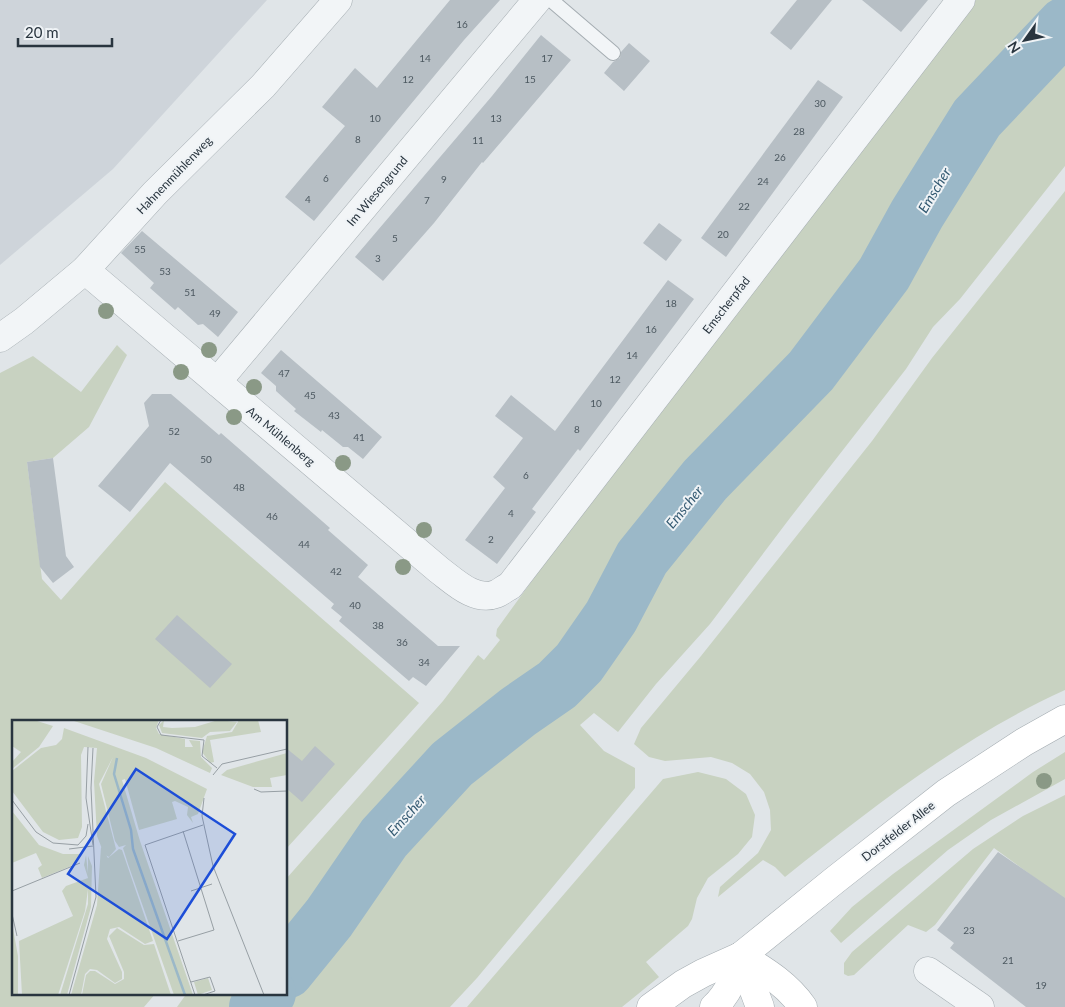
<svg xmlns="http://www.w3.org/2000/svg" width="1065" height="1007" font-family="Lato,sans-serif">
	<rect width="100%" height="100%" fill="#e0e5e8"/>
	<!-- built -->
	<path fill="#ced4da" d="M0 0H267L113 169 0 265Z"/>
	<!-- green -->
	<g fill="#c8d2c1">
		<path d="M976 0H1065V166L960 299 933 327 906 369 790 518 710 624 656 684 618 732 594 713 580 725 604 751 635 768V788L477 978 450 1007H177L187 993H286V879L443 701 478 655 484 660 500 640 496 636 497 629 563 538Z"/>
		<path d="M1065 191V690C962 737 873 807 785 877L775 867 763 860 718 897 720 887 758 853 771 830 770 810 764 792 750 774 732 763 711 757 665 761 649 757 634 744 641 728 701 656 872 441 932 358Z"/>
		<path d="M117 345 127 355 89 427 53 458 27 462 42 579 61 600 165 482 419 703 286 849V721H14V993H156L144 1007H0V373L33 356 81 392Z"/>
		<path d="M1065 752V779L991 820 948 850 841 943 830 931 852 907 893 874 1033 772Z"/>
		<path d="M698 772 726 779 746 794 755 815 752 837 738 854 708 878 697 898 692 919 688 926 646 962 659 977 622 1007H467L663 779Z"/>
		<path d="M1065 795V900L994 848 935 925 926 932 908 925 854 975 848 976 844 974V963L852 952 973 849 1023 816Z"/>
	</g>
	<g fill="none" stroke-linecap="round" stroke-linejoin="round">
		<!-- river -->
		<g stroke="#9bb8c8" stroke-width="56">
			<path d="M286 971 329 918 384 838 452 764 518 712 557 685 579 663 611 617 642 558 705 480 811 371 884 274 917 214 977 118 1065 25"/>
			<path d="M257 1007 268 993"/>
		</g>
	</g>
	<!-- building -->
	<g fill="#b7bfc5">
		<path d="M450 0H500L464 40 314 221 285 197 345 126 322 107 355 68 377 88Z"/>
		<path d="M797 0H832L791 50 770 33Z"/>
		<path d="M862 0H928L901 32Z"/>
		<path d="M541 35 571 60 483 163 482 162 434 223 383 281 355 257 492 96Z"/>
		<path d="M629 43 650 61 624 91 604 73 613 62 620 58 621 52Z"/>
		<path d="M818 80 843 97 726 257 701 238Z"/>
		<path d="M659 223 682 240 666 261 643 243Z"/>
		<path d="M142 231 238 312 218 337 203 324 198 325 178 307 175 310 150 288 154 283 121 253Z"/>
		<path d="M668 280 694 299 580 451 578 449 532 509 536 512 497 564 465 540 505 488 493 477 523 438 495 416 511 395 555 431Z"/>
		<path d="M281 350 382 437 363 459 348 447H343L322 430 321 432 294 411 296 409 276 391V386L261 373Z"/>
		<path d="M152 394H171L219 435 221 433 330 528 328 530 368 565 358 577 438 646H460L426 686 413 677 409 681 339 621 342 617 331 608 334 604 170 463 130 512 98 486 149 426 144 403Z"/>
		<path d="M53 458 66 556 74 567 53 583 40 567 27 462Z"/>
		<path d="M177 615 232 664 210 688 155 639Z"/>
		<path d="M315 746 335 764 302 802 286 788V748L302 761Z"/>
		<path d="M998 852 1065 898V1007H1026L950 948 954 943 937 930Z"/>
	</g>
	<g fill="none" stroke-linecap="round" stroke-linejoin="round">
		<!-- service casing -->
		<g stroke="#a5adb2" stroke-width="16">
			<path id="service" d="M551 0 613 53"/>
		</g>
		<!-- minor casing -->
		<g stroke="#a5adb2" stroke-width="29">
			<g id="minor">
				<path d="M85 270 439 570C455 582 475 602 496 594 501 592 505 588 510 586L961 0"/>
				<path d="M0 338 24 321 85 270 155 193 263 86 338 0"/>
				<path d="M217 382 537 0"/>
				<path d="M928 971 980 1007"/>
			</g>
		</g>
		<!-- secondary casing -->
		<g stroke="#a5adb2" stroke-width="29">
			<g id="secondary">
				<path d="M741 956C765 971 787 984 803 1007"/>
				<path d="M741 956 760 1007"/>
				<path d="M651 1007 683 984 703 973 741 956 835 880 946 793 1024 742 1065 719"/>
				<path d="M714 1007C729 993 735 976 741 956"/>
			</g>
		</g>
		<!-- service -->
		<use href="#service" stroke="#f2f5f7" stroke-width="14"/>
		<!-- minor -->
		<use href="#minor" stroke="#f2f5f7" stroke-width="28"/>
		<!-- secondary -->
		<use href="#secondary" stroke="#fff" stroke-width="28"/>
	</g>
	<!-- trees -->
	<g fill="#8a9986">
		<circle cx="106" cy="311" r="8"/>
		<circle cx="209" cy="350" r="8"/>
		<circle cx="181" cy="372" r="8"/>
		<circle cx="254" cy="387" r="8"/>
		<circle cx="234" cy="417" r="8"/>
		<circle cx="343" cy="463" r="8"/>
		<circle cx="424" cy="530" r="8"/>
		<circle cx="403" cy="567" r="8"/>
		<circle cx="1044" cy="781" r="8"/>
	</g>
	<g text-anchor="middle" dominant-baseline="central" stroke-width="4" stroke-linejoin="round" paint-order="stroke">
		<!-- number labels -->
		<g font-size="10" fill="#4c5860">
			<text x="462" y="24">16</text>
			<text x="425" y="58">14</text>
			<text x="547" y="58">17</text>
			<text x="408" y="79">12</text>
			<text x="530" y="79">15</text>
			<text x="820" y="103">30</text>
			<text x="375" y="118">10</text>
			<text x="496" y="118">13</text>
			<text x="799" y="131">28</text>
			<text x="358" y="139">8</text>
			<text x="478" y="140">11</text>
			<text x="780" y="157">26</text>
			<text x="326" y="178">6</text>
			<text x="444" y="179">9</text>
			<text x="763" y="181">24</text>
			<text x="308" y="199">4</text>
			<text x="427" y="200">7</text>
			<text x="744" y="206">22</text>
			<text x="723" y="234">20</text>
			<text x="395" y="238">5</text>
			<text x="140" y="249">55</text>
			<text x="378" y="258">3</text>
			<text x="165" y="271">53</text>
			<text x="190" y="292">51</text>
			<text x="671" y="303">18</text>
			<text x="215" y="313">49</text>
			<text x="651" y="329">16</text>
			<text x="632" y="355">14</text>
			<text x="284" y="373">47</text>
			<text x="615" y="379">12</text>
			<text x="310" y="395">45</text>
			<text x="596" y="403">10</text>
			<text x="334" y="415">43</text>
			<text x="577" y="429">8</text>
			<text x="174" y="431">52</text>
			<text x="359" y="437">41</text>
			<text x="206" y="459">50</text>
			<text x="526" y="475">6</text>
			<text x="239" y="487">48</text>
			<text x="511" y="513">4</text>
			<text x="272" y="516">46</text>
			<text x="491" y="539">2</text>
			<text x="304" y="544">44</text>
			<text x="336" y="571">42</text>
			<text x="355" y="605">40</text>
			<text x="378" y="625">38</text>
			<text x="402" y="642">36</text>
			<text x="424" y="662">34</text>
			<text x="969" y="930">23</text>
			<text x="1008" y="960">21</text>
			<text x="1041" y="985">19</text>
		</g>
		<!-- street labels -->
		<g font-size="12" fill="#29353f" stroke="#eff3f6">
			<text transform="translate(174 175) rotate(-46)">Hahnenmühlenweg</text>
			<text transform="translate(377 191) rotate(-50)">Im Wiesengrund</text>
			<text transform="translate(726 305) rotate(-52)">Emscherpfad</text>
			<text transform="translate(281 436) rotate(40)">Am Mühlenberg</text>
			<text transform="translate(898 831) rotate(-38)">Dorstfelder Allee</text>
		</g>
		<!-- water labels -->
		<g font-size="14" font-style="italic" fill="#345a72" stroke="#eff3f6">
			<text transform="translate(934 190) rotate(-59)">Emscher</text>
			<text transform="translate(684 507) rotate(-51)">Emscher</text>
			<text transform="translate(406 815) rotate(-48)">Emscher</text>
		</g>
	</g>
	<!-- overview -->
	<g transform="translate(12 720)">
		<rect width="275" height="275" fill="#e0e5e8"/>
		<path d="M0 0H22L41 6 27 27 0 49V42L9 32 0 26ZM59 0H147L144 8 147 14 173 19V27H181L177 20 188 21 189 37 200 48 198 53 144 28ZM152 0 151 7 160 8 183 7 206 0 225 2 218 11 198 12 190 18 150 13 147 5ZM227 0H246L249 12 198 20 202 42 198 43 190 32 195 16 220 12ZM52 8 134 38 195 69 186 94 179 97 181 103 175 95 176 87 163 81 160 82 165 99 127 110 113 59 110 60 128 121 181 275H162L116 144 111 128 114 125 107 127 103 121 89 64 101 37 87 64 104 129 97 137 92 134 85 116 82 62 85 28 72 27 69 35 70 107 66 118 47 120 31 112 0 71V51L29 28 44 25 50 19ZM275 33V55L258 58 260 67H241L209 55 215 50ZM0 91 27 125 51 134H68L67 138 59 146 30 158 26 148 30 145 24 133 0 143ZM89 127 96 138 107 129 110 130 141 221 133 224 107 207 98 209 95 219 110 252V259L103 263 85 250 78 249 73 254 69 275H59L85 185ZM74 135 77 162 73 191 46 275H10L7 221 61 196 50 171 54 166 76 158 72 145ZM76 136 80 146 79 187 55 275H48L76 184ZM0 203 6 236V275H0ZM105 208 132 225 142 224 159 275H70L74 255 78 251H83L103 264 112 259V252L97 216ZM196 258 200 270 186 275 182 262Z" fill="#c8d2c1"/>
		<path fill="none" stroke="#9bb8c8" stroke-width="2.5" d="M105 38 102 54 119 110 121 129 173 275"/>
		<path fill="none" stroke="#979fa4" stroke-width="1" d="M149 0 145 7 149 15 192 20 190 36 205 48M76 27 74 78 81 125M201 55 210 44 275 29M242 69 249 72 275 71M192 78 190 96 201 146 252 275M0 80 24 112 41 123 66 125 74 116 76 104M57 129 81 126M0 171 68 143M179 171 200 164M0 194 5 216M166 221 202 210 171 111M179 262 198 257 203 271 191 275M57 275 84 177 79 68 81 28M183 275 133 125 191 105"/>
		<path fill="#1d4ed8" fill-opacity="0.15" stroke="#1d4ed8" stroke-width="2.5" d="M124 49 223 114 155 219 56 154Z"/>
		<rect width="275" height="275" fill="none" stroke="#29353f" stroke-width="2.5"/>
	</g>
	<!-- north arrow -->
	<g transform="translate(1025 40) rotate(237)" stroke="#eff3f6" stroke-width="4" paint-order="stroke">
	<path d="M0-4L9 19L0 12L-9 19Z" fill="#29353f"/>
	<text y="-8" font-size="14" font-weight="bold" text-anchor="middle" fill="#29353f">N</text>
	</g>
	<!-- scale -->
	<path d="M18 38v8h94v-8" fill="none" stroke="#29353f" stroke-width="2.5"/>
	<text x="25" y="38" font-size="15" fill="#29353f" stroke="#eff3f6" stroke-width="4" paint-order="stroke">20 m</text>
</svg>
